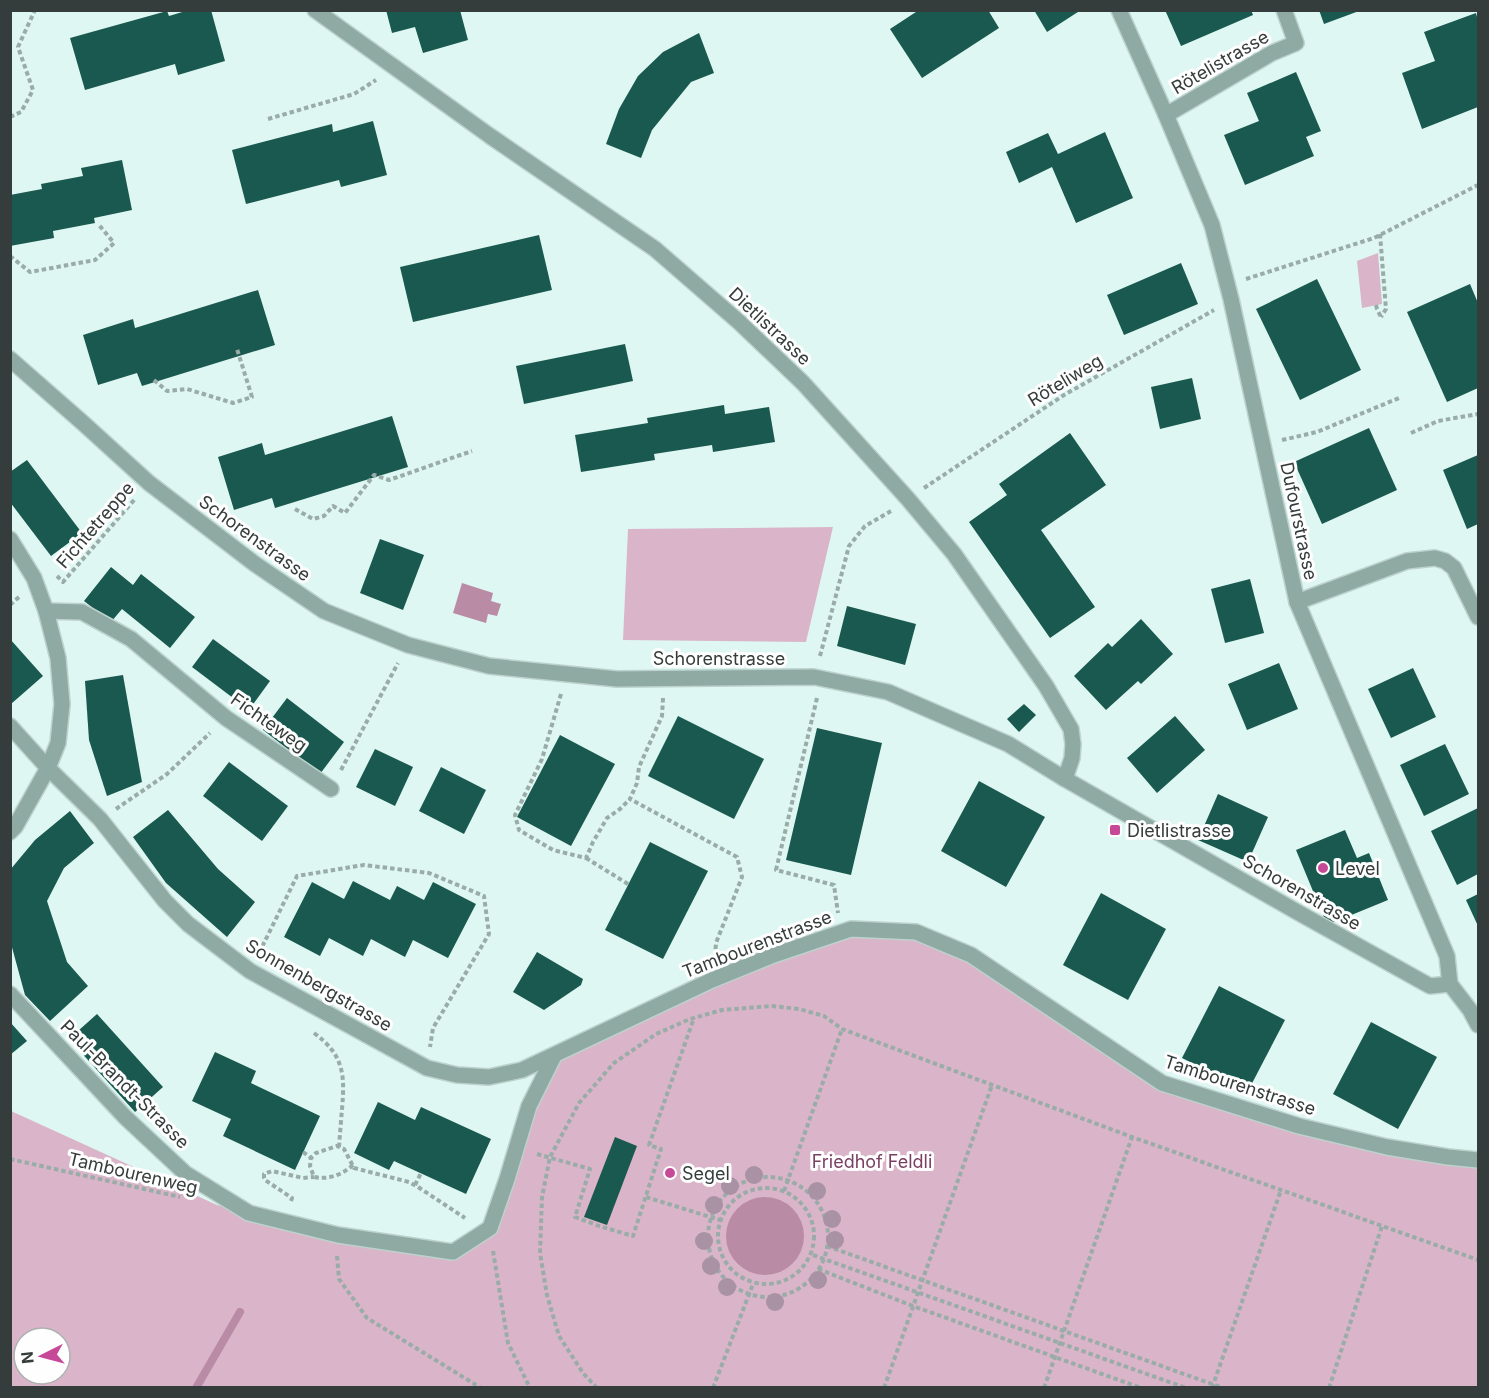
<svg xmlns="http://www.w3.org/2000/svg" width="1489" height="1398" font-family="Inter,sans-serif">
	<rect width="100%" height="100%" fill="#dff7f2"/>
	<!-- green -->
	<g fill="#dab5c9" fill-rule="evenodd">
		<path d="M1378 253 1382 304 1362 308 1357 261Z"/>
		<path d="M833 527 806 642 623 640 628 529Z"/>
		<path d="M851 929 916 932 971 955 1162 1083 1299 1126 1478 1160V1387L11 1388V1111L217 1205 453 1252 490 1228 554 1056 712 980ZM24 1338H60V1374H24Z"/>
	</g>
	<!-- water -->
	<g fill="#b98ba4">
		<path d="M462 583 493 593 491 601 501 604 497 616 488 614 486 623 453 613Z"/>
		<circle cx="765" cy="1236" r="39"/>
	</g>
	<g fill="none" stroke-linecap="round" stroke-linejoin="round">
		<!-- stream -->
		<path stroke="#b98ba4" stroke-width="8" d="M196 1388 240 1312"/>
	</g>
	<!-- building -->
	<g fill="#1a594f">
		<path d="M189 10H211L225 61 178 75 175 64 85 90 70 38 167 11 169 16Z"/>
		<path d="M386 10H460L468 40 423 53 415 27 392 33Z"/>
		<path d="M919 10H988L999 28 922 78 890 29Z"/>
		<path d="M1034 10H1081L1047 32Z"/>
		<path d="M1165 10H1251L1253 15 1181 46Z"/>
		<path d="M1319 10H1359V11L1324 24Z"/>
		<path d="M1476 13 1478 21V107L1422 129 1402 73 1435 61 1424 32Z"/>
		<path d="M699 33 714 73 691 82 652 130 641 158 606 144 619 109 638 76 663 52Z"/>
		<path d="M1296 72 1321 131 1306 137 1314 156 1245 185 1224 135 1259 121 1247 93Z"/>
		<path d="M373 121 387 175 341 187 339 180 246 204 232 150 332 124 333 132Z"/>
		<path d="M1105 132 1133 198 1076 223 1052 167 1019 183 1006 152 1048 133 1058 154Z"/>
		<path d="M122 160 132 210 94 218 95 223 53 231 54 238 10 246V195L42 189 41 184 83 176 81 168Z"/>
		<path d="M539 235 552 290 413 322 400 267Z"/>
		<path d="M1181 263 1198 304 1124 335 1107 295Z"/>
		<path d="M1317 279 1361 370 1300 400 1256 309Z"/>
		<path d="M1470 284 1478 303V388L1447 402 1407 312Z"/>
		<path d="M258 290 275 345 142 386 137 373 98 385 83 335 133 319 135 328Z"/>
		<path d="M625 344 633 381 524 404 516 366Z"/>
		<path d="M1192 378 1201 419 1160 429 1151 387Z"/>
		<path d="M724 405 725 414 769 407 775 442 713 452 712 445 654 454 655 460 581 472 575 435 648 423 647 418Z"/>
		<path d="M392 416 408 467 275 508 272 498 234 510 218 457 262 443 265 455Z"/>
		<path d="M1369 428 1397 490 1322 524 1294 462Z"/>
		<path d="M1070 433 1106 485 1041 530 1095 607 1050 638 969 522 1007 495 999 484Z"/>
		<path d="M1478 455V524L1467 529 1443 470Z"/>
		<path d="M27 460 82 533 51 556 10 502V472Z"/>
		<path d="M380 539 424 555 403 610 360 593Z"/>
		<path d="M111 567 133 585 141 574 195 617 170 648 122 609 111 622 84 601Z"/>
		<path d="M1250 579 1264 633 1225 643 1211 589Z"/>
		<path d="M847 606 916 624 905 665 837 646Z"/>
		<path d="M1141 619 1173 654 1141 684 1138 681 1106 710 1074 676 1108 643 1112 647Z"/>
		<path d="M10 639 43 676 11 704 10 703Z"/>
		<path d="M213 639 270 681 249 710 192 667Z"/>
		<path d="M1279 663 1298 709 1247 730 1228 684Z"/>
		<path d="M1413 668 1436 717 1391 738 1368 689Z"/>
		<path d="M123 675 142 782 107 796 89 740 85 681Z"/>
		<path d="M287 698 344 742 320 774 263 730Z"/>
		<path d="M1024 704 1036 715 1019 732 1007 719Z"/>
		<path d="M678 716 764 759 734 819 648 776Z"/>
		<path d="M1175 716 1205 750 1157 793 1127 758Z"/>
		<path d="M817 728 882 743 851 875 786 860Z"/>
		<path d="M560 735 615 764 571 846 517 817Z"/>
		<path d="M1445 744 1469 794 1424 816 1400 765Z"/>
		<path d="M375 749 413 767 395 806 356 787Z"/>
		<path d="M229 762 288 806 262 841 203 796Z"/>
		<path d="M441 767 486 790 464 834 419 811Z"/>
		<path d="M979 781 1045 817 1006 887 941 851Z"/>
		<path d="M1218 794 1268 817 1248 862 1198 840Z"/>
		<path d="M1478 808V874L1457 885 1431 831Z"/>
		<path d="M168 810 218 869 255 902 227 937 166 883 133 837Z"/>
		<path d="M70 811 94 843 64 868 47 901 67 962 88 986 50 1021 25 995 10 940V870L35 840Z"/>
		<path d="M1345 830 1357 858 1369 853 1388 900 1327 925 1296 850Z"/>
		<path d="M650 842 708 871 663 959 605 930Z"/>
		<path d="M353 881 390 900 397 886 424 900 433 882 476 904 448 958 413 940 405 957 371 939 363 956 329 938 320 956 284 937 312 882 344 899Z"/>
		<path d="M1101 893 1166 929 1128 1000 1063 965Z"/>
		<path d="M1478 894V926L1466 900Z"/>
		<path d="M537 952 583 979 581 985 544 1010 513 992Z"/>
		<path d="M1219 986 1285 1020 1248 1091 1182 1058Z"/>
		<path d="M97 1014 163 1087 135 1112 69 1039Z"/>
		<path d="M10 1022 27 1041 10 1055Z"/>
		<path d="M1371 1022 1437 1057 1398 1129 1333 1094Z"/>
		<path d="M215 1052 256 1071 251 1083 320 1116 295 1170 223 1136 231 1119 192 1101Z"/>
		<path d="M378 1102 415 1120 421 1107 491 1139 466 1194 394 1161 389 1170 354 1153Z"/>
		<path d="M615 1137 637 1146 607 1225 584 1217Z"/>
	</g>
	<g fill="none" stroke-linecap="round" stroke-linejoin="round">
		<!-- minor casing -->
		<g stroke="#bdd2cd" stroke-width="18">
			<g id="minor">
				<path d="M315 10 490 136 655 249 739 322 803 383 908 499 954 554 1046 686 1071 729 1073 744 1072 758 1065 779"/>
				<path d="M1119 10 1166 115 1212 225 1231 299 1297 602 1447 956 1450 984 1470 1010 1478 1025"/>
				<path d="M1166 115 1272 53 1296 43 1284 10"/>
				<path d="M10 359 83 423 149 483 255 564 324 611 408 645 489 666 617 679 814 677 888 692 1008 744 1065 779 1299 913 1430 986 1450 984"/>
				<path d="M10 539 34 578 46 611 58 658 62 704 58 743 48 768 15 827 10 832"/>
				<path d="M1297 602 1407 561 1435 558 1445 561 1454 568 1478 617"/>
				<path d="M46 611 82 612 131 639 226 718 331 789"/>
				<path d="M10 726 48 768 100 819 165 901 188 924 250 971 427 1068 457 1075 489 1077 522 1070 712 980 771 956 851 929 916 932 971 955 1162 1083 1299 1126 1387 1147 1448 1157 1478 1160"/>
				<path d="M10 994 125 1117 186 1174 249 1213 338 1235 453 1252 490 1228 507 1179 529 1106 554 1056"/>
			</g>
		</g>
		<!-- path -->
		<g stroke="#9aaca8" stroke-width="4" stroke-dasharray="4.5 3" stroke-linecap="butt">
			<path d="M10 117 21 112 33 90 18 47 35 10"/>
			<path d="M268 119 354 94 376 80"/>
			<path d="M1380 234 1386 309 1381 317"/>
			<path d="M10 256 30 272 95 260 114 243 99 225"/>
			<path d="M1246 279 1374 238 1478 185"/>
			<path d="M1376 305 1377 309 1381 317"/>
			<path d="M154 380 167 391 187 389 233 403 252 397 237 349"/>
			<path d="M1411 433 1438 421 1478 414"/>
			<path d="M1282 440 1317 432 1399 398"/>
			<path d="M924 488 1064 395 1214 310"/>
			<path d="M295 509 313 519 324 516 333 506 345 513 374 475 389 480 472 451"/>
			<path d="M57 576 63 582 135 499"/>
			<path d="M10 605 19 597"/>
			<path d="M820 656 849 546 865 526 891 511"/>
			<path d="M561 694 542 759 515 815 519 830 553 850 586 858 593 842 607 818 620 809 630 799"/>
			<path d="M663 698 662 716 639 767 637 783 630 799 737 857 742 877 716 943 715 955"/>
			<path d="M817 698 776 870 834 885 838 913"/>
			<path d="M341 770 398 663"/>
			<path d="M116 809 167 774 210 733"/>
			<path d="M586 858 628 884"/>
			<path d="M259 953 297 876 364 865 429 873 484 896 489 934 433 1028 430 1047"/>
			<path d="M314 1033C344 1055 345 1075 342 1109 341 1121 340 1134 339 1147"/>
			<path d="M303 1152 311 1158"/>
			<path d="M537 1154 590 1169 575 1217 599 1226 633 1236 661 1149 649 1145 694 1018"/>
			<path d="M10 1159 180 1197"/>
			<path d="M353 1165C342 1175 328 1180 314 1177L310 1166 311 1158 316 1153 337 1146 344 1149 354 1168 409 1182 418 1187 465 1218"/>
			<circle cx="768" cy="1237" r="60"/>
			<path d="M415 1185 421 1173"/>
			<circle cx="766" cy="1236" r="48"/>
			<path d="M784 1191 842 1029"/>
			<path d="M646 1197 720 1220"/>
			<path d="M291 1201 292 1198 265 1180 264 1178V1174L272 1171 303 1178 314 1177"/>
			<path d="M827 1246 1223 1388"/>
			<path d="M493 1251 508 1343 530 1388"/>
			<path d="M813 1255 1186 1388"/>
			<path d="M337 1256 339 1279 367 1318 481 1388"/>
			<path d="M818 1269 913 1306 1141 1388"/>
			<path d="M597 1388 583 1373 559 1336 547 1295 540 1253 542 1197 550 1157 579 1103 614 1063 656 1034 690 1019 722 1010 772 1006 799 1009 824 1016 842 1029 1132 1137 1478 1260"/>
			<path d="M713 1388 753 1284"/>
			<path d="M884 1388 992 1085"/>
			<path d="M1044 1388 1132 1137"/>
			<path d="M1212 1388 1281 1190"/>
			<path d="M1329 1388 1382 1226"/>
		</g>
		<!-- minor -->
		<use href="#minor" stroke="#8fa9a3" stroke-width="15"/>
	</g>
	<!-- trees -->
	<g fill="#a892a3">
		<circle cx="754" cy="1175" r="9"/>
		<circle cx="730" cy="1186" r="9"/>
		<circle cx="817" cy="1191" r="9"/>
		<circle cx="714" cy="1205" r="9"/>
		<circle cx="832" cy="1219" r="9"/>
		<circle cx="835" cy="1240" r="9"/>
		<circle cx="704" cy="1241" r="9"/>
		<circle cx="711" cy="1266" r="9"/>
		<circle cx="818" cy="1280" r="9"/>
		<circle cx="727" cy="1287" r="9"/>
		<circle cx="775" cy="1302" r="9"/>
	</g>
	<!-- markers -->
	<g fill="#c64998" stroke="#fefefe" stroke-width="2">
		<rect x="1109" y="824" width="12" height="12" rx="3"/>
		<circle cx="1323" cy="868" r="6"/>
		<circle cx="670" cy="1173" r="6"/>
	</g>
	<g text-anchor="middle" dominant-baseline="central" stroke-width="6" stroke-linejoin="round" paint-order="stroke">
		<!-- street labels -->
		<g font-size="18" fill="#343d3b" stroke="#fefefe">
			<text transform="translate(1220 62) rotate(-30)">Rötelistrasse</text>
			<text transform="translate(770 326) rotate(43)">Dietlistrasse</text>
			<text transform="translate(1065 380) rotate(-31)">Röteliweg</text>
			<text transform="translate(1299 521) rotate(78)">Dufourstrasse</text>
			<text transform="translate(95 525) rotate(-49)">Fichtetreppe</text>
			<text transform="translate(255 538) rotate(36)">Schorenstrasse</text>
			<text x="719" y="658">Schorenstrasse</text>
			<text transform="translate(269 722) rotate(35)">Fichteweg</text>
			<text transform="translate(1302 892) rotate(30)">Schorenstrasse</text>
			<text transform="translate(757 944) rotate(-21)">Tambourenstrasse</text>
			<text transform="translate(319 985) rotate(30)">Sonnenbergstrasse</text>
			<text transform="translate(125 1084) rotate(45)">Paul-Brandt-Strasse</text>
			<text transform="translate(1240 1085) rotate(18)">Tambourenstrasse</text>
			<text transform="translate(133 1173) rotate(13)">Tambourenweg</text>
		</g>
		<!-- poi labels -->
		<g font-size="18" fill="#343d3b" stroke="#fefefe" text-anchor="start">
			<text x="1127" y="830">Dietlistrasse</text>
			<text x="1335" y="868">Level</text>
			<text x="682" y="1173">Segel</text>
		</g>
		<!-- park labels -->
		<g font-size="18" fill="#7b3f63" stroke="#fefefe">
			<text x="872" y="1161">Friedhof Feldli</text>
		</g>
	</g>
	<!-- border -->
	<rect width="1489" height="1398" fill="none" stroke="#343d3b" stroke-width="24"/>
	<!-- north arrow -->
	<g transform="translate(42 1356) rotate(264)"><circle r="28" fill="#fefefe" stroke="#adb1b0" stroke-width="1.5"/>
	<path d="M0-4.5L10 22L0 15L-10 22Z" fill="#c64998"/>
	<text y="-9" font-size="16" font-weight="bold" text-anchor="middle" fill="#343d3b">N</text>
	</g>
</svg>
